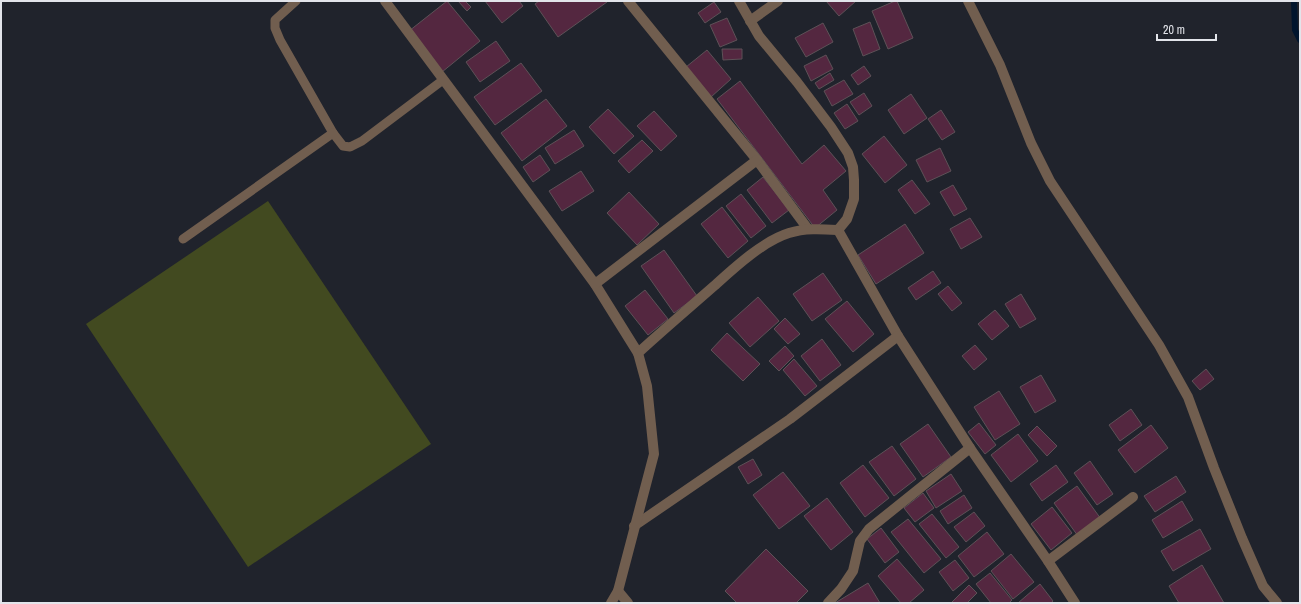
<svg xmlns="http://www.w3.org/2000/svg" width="1301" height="604" font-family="'Archivo Narrow',sans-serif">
	<rect width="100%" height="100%" fill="#20232c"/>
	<!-- green -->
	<path fill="#424a20" d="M268 201 431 444 248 567 86 324Z"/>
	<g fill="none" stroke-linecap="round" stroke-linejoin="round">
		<!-- stream -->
		<path stroke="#00142d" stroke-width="6" d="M1294 1 1295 30 1300 40"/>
	</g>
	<!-- building -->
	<g fill="#542740" stroke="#5d5157">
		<path d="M447 1 480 41 442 72 409 31Z"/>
		<path d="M458 1H465L471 7 467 11Z"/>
		<path d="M485 1H519L523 6 502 23Z"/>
		<path d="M539 1H606L607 2 558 37 535 4Z"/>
		<path d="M826 1H856L839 16Z"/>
		<path d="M895 1H897L913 38 888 49 872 11Z"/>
		<path d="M714 2 721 12 705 23 698 13Z"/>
		<path d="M727 18 737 40 720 47 710 25Z"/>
		<path d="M870 22 880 49 863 56 853 29Z"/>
		<path d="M823 23 833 42 806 57 795 38Z"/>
		<path d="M496 41 510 61 480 82 466 62Z"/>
		<path d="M722 49H742V59L723 60Z"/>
		<path d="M707 50 731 79 711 97 686 67Z"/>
		<path d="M826 55 833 69 811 81 804 66Z"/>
		<path d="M521 63 542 91 495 125 474 97Z"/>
		<path d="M864 66 871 76 858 85 851 75Z"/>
		<path d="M830 73 834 80 819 89 815 83Z"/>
		<path d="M844 80 853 94 832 106 824 91Z"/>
		<path d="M740 81 802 164 824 145 846 171 823 190 837 210 815 228 717 99Z"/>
		<path d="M864 93 872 106 859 115 850 102Z"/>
		<path d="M911 94 927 118 904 134 888 110Z"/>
		<path d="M546 99 567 126 522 161 501 133Z"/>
		<path d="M847 104 858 121 845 129 834 113Z"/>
		<path d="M608 109 634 136 614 154 589 127Z"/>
		<path d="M941 110 955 132 942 140 928 119Z"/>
		<path d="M654 111 677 136 661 151 637 126Z"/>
		<path d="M574 130 584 146 555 164 545 148Z"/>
		<path d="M884 136 907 165 885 183 862 154Z"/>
		<path d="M642 140 653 151 629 173 618 161Z"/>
		<path d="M940 148 951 171 927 182 916 160Z"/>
		<path d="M540 155 550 170 533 182 523 167Z"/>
		<path d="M581 171 594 191 562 211 549 191Z"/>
		<path d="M763 177 789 210 772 223 747 190Z"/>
		<path d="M912 180 930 204 915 214 898 190Z"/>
		<path d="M953 185 967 209 954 216 940 192Z"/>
		<path d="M629 192 659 224 637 245 607 213Z"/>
		<path d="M741 194 766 226 751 238 726 206Z"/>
		<path d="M722 207 748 241 728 258 701 224Z"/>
		<path d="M970 218 982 237 961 249 950 229Z"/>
		<path d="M905 224 924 253 876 284 858 255Z"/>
		<path d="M664 250 697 296 674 313 641 266Z"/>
		<path d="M933 271 941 283 916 300 908 288Z"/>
		<path d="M823 273 842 300 812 321 793 294Z"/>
		<path d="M948 286 962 303 952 311 938 294Z"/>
		<path d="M645 290 668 319 648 335 625 306Z"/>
		<path d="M1021 294 1036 319 1020 328 1005 304Z"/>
		<path d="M758 297 779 321 750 347 729 323Z"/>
		<path d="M847 301 874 334 853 352 825 319Z"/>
		<path d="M995 310 1009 326 992 340 978 324Z"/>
		<path d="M785 318 800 334 788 344 774 329Z"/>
		<path d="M727 333 760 364 743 381 711 350Z"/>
		<path d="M822 339 841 365 820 381 801 356Z"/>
		<path d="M975 345 987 359 974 370 962 356Z"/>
		<path d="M785 346 794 356 779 371 769 361Z"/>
		<path d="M794 359 817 386 805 396 783 370Z"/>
		<path d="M1206 369 1214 379 1200 390 1192 381Z"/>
		<path d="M1041 375 1056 401 1035 413 1020 387Z"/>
		<path d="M999 391 1020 424 995 440 974 407Z"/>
		<path d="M1131 409 1142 425 1120 441 1109 425Z"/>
		<path d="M979 423 996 445 985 454 968 432Z"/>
		<path d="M928 424 951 457 923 477 900 444Z"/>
		<path d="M1151 425 1168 448 1135 473 1118 450Z"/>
		<path d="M1037 426 1057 446 1047 456 1028 435Z"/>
		<path d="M1018 434 1038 461 1011 482 991 455Z"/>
		<path d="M892 446 916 479 894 496 869 462Z"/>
		<path d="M753 459 762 475 748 484 738 467Z"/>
		<path d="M1090 461 1113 494 1097 505 1074 473Z"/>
		<path d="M863 465 889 498 865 517 840 483Z"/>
		<path d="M1056 465 1068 482 1042 501 1030 484Z"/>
		<path d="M783 472 810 506 779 529 753 495Z"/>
		<path d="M951 474 962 491 936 508 926 491Z"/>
		<path d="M1176 476 1186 492 1155 512 1144 496Z"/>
		<path d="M1077 486 1101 519 1078 536 1054 503Z"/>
		<path d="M923 493 934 508 915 522 904 508Z"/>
		<path d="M964 495 972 508 948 524 940 511Z"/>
		<path d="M827 498 853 532 831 550 804 516Z"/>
		<path d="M1182 501 1193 520 1163 538 1152 520Z"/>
		<path d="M1052 507 1072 533 1051 550 1031 524Z"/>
		<path d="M974 512 985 526 966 542 954 527Z"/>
		<path d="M932 514 959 547 946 558 919 524Z"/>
		<path d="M908 519 941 559 924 573 891 532Z"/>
		<path d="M881 528 899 552 885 563 867 539Z"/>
		<path d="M1200 529 1211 549 1173 571 1161 551Z"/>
		<path d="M987 532 1004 554 974 577 958 556Z"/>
		<path d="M766 549 808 591 796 603H737L725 591Z"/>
		<path d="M1011 554 1034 582 1013 599 991 571Z"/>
		<path d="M897 559 924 590 909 603H901L878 576Z"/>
		<path d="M955 560 969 578 953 591 939 572Z"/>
		<path d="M1202 565 1224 603H1179L1169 586Z"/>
		<path d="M990 573 1012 600 1009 603H991L976 584Z"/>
		<path d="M868 583 880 603H835Z"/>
		<path d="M1040 584 1053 601 1051 603H1018Z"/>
		<path d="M969 585 977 593 967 603H951Z"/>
	</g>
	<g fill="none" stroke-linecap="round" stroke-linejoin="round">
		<!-- service -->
		<g stroke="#715e4f" stroke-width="9">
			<path d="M296 1 275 20V28L280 40 333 133"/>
			<path d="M183 239 333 133 343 146 350 147 362 141 443 80"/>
		</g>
		<!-- minor -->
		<g stroke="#715e4f" stroke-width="10">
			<path d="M385 1 550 223 595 284 638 353"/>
			<path d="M628 1 757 160 808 229"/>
			<path d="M739 1 759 36 797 82 831 127 848 153 853 167 854 180V199L847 219 838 230 898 336 970 448 1048 561 1075 603"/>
			<path d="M968 1 1000 65 1031 143 1050 181 1159 345 1188 397 1214 468 1242 538 1263 586 1277 603"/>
			<path d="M750 21 778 1"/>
			<path d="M595 284 757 160"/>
			<path d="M634 526 790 419 898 336"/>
			<path d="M1048 561 1133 497"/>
			<path d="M618 591 628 603"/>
			<path d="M611 603 618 591 654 454 647 386 638 353C663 330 689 308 714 286 734 268 763 241 789 233 805 228 821 229 838 230"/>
			<path d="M828 603 841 589 853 571 860 541 869 529 970 448"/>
		</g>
	</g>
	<!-- border -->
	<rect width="1301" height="604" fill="none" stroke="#e2e4ea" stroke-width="4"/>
	<!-- scale -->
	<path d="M1157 34v6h59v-6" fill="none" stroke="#e2e4ea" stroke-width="2"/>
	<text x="1163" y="34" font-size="12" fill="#e2e4ea" stroke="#20232c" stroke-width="3" paint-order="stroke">20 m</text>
</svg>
